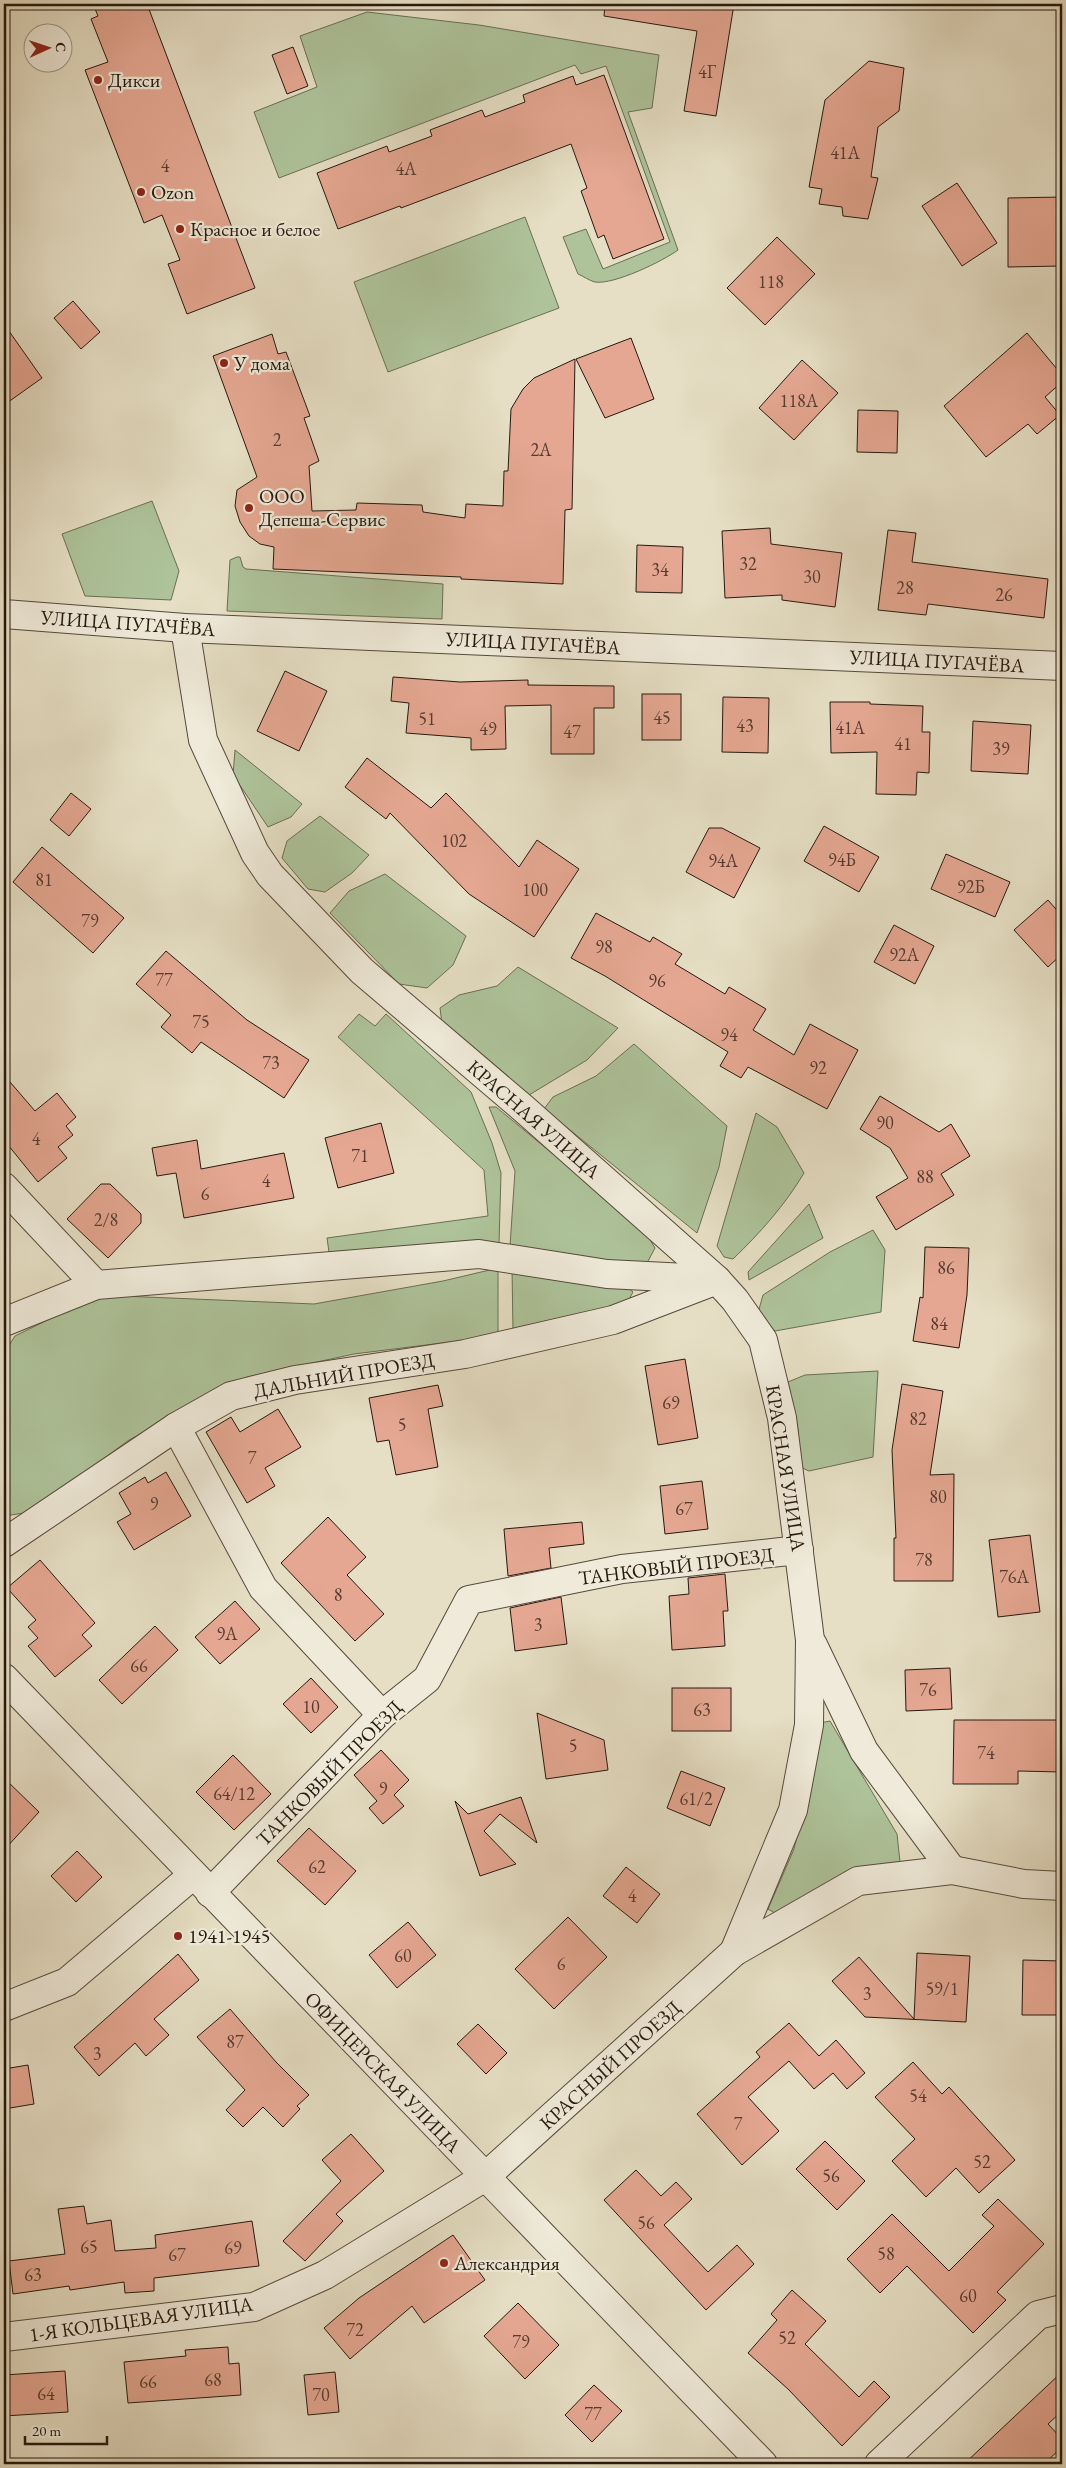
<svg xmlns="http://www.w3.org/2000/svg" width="1066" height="2468" font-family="'EB Garamond',serif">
	<rect width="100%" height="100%" fill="#e6dfc5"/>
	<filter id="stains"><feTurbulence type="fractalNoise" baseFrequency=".004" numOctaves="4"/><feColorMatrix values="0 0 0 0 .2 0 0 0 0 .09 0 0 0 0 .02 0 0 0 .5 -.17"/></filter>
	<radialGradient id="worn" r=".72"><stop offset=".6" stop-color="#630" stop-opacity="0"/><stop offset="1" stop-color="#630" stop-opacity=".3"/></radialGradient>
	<!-- green -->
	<g fill="#aec39a" stroke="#6a6e54">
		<path d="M367 12 479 25 659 55 652 108 628 112 678 250C663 261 614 285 595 282 590 281 583 276 578 274L563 237 586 229 603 269 670 242 606 66 581 74 575 65 279 178 254 112 317 87 300 36Z"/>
		<path d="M525 217 559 308 388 372 354 282Z"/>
		<path d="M152 501 179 571 171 600 85 596 62 534Z"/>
		<path d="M237 557H240L243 567 246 569 443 584 442 619 227 611 230 560Z"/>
		<path d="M235 750 302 804 291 817 268 827 233 775Z"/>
		<path d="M320 816 369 855 352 873 325 892 308 889 282 858 287 841Z"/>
		<path d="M385 874 466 936 453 965 427 988 399 984 330 913 349 891Z"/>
		<path d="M518 967 618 1028 587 1060 529 1095 442 1024 440 1008 459 995 497 986Z"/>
		<path d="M359 1014 375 1026 386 1014 471 1092 492 1143 501 1173 499 1244 330 1259 327 1238 488 1216 484 1170 338 1037Z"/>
		<path d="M634 1044 727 1126 719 1167 697 1233 544 1109 553 1097 596 1076Z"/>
		<path d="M489 1107H496L643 1228 655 1248 647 1263 633 1265 510 1246 515 1171Z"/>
		<path d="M756 1113 777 1127 804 1173C785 1205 760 1233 733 1259L724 1257 717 1246Z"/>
		<path d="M809 1204 823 1238 749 1280 748 1272Z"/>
		<path d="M873 1230 885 1250 881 1312 775 1331 758 1313 763 1295 830 1252Z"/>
		<path d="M512 1267 624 1285 633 1292 627 1303 513 1332Z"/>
		<path d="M498 1268V1336L354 1354 247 1377 129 1440 31 1512 4 1516V1353L15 1336 98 1295 314 1304 443 1281Z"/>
		<path d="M878 1371 873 1457 809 1471 800 1467 798 1430 788 1382 805 1375Z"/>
		<path d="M830 1721 897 1834 900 1862 862 1867 778 1915 768 1909 794 1849 816 1757 820 1723Z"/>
	</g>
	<!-- building -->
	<g fill="#e5a792" stroke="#26180f">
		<path d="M93 4H147L255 288 187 314 168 264 180 260 162 215 144 223 85 70 108 62 91 19 98 16Z"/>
		<path d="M605 4H734L716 116 684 111 697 31 604 16Z"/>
		<path d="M293 47 308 86 287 94 272 55Z"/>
		<path d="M869 61 904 68 899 111 878 127 871 177 878 178 868 219 843 216 842 207 819 204 822 189 809 187 825 100Z"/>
		<path d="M604 75 664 239 613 259 604 235 598 238 588 210 581 191 587 188 571 144 401 208 400 206 338 229 317 173 387 146 389 152 432 136 430 130 482 110 485 117 525 102 523 95 573 76 576 85Z"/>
		<path d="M957 183 997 243 962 266 922 206Z"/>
		<path d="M1062 197V266L1008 267V198Z"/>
		<path d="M777 237 815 274 765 325 727 288Z"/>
		<path d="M73 301 100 332 81 349 54 318Z"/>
		<path d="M4 324 42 378 4 405Z"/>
		<path d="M1027 333 1062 375V382L1045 397 1060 415 1037 434 1028 424 986 457 944 406Z"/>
		<path d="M272 334 278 354 286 352 310 416 304 418 319 461 309 466 312 511 356 510 357 503 422 505 423 512 465 518 466 504 503 506 504 471H508L511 409 523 389 534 378 575 359 572 509 565 510 563 584 461 579V577L273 569 274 547 260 544 249 536 240 522 235 506 237 490 257 477 213 356Z"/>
		<path d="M631 338 654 399 605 418 576 359Z"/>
		<path d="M802 360 838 393 794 440 759 408Z"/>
		<path d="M858 410 898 411 897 453 857 452Z"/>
		<path d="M770 528 771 544 842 553 835 607 782 600V595L725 598 722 531Z"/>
		<path d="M888 530 916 533 912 562 1048 579 1044 618 928 604 926 615 878 610Z"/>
		<path d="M637 545 683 547 682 593 636 592Z"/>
		<path d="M285 671 327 691 299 751 257 731Z"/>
		<path d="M393 677 460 682 528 680V685L614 686V708H594V754H551V705L505 706 506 749 471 750V738L406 733 409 703 391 701Z"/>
		<rect x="642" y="694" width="39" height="46"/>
		<path d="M723 697 769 698 768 753 722 752Z"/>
		<path d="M830 702H870V704L923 706 922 732H930L929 773 917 772 916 795 876 794 877 752 831 753Z"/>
		<path d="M973 721 1031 725 1028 774 971 771Z"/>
		<path d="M367 758 431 808 446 793 519 867 537 840 579 869 534 937 469 894 390 813 386 819 345 787Z"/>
		<path d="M71 793 91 809 69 836 50 820Z"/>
		<path d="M824 826 879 857 859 892 804 861Z"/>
		<path d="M709 828H722L760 848 734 898 686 872Z"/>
		<path d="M42 847 124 918 93 953 13 882Z"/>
		<path d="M946 854 1010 882 995 917 931 889Z"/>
		<path d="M1048 900 1062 916V954L1048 967 1014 930Z"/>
		<path d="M596 913 650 942 653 937 682 954 675 964 725 994 729 987 766 1009 753 1030 794 1055 810 1024 858 1050 827 1109 748 1067 741 1078 720 1066 728 1052 605 976 571 958Z"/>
		<path d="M894 925 934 946 915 984 874 962Z"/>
		<path d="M166 951 247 1020 309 1060 284 1098 201 1042 192 1053 161 1027 171 1015 136 984Z"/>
		<path d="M4 1075 35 1111 57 1093 76 1117 66 1126 73 1135 58 1147 67 1158 38 1182 4 1140Z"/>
		<path d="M880 1096 939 1132 951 1124 970 1156 941 1174 954 1195 896 1230 876 1197 908 1178 890 1148 860 1129Z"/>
		<path d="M381 1123 394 1173 338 1188 325 1138Z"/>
		<path d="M197 1140 201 1169 284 1153 294 1198 184 1218 176 1173 157 1176 152 1148Z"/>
		<path d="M101 1184H110L141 1214V1223L108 1258 67 1219Z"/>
		<path d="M925 1247 969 1248 967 1295 959 1348 913 1341 920 1297 923 1298Z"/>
		<path d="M685 1359 698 1438 658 1445 645 1366Z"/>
		<path d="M902 1384 943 1391 930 1475 954 1474 953 1581H894V1538H896L892 1450Z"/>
		<path d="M438 1385 443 1406 428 1409 438 1467 396 1475 389 1440 377 1442 369 1398Z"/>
		<path d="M278 1409 301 1447 265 1468 275 1486 247 1503 206 1432 231 1417 240 1432Z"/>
		<path d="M166 1472 191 1516 134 1550 117 1522 131 1514 119 1493 145 1477 148 1483Z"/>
		<path d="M702 1481 708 1529 665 1534 660 1486Z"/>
		<path d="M328 1517 366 1557 347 1575 384 1614 355 1641 281 1563Z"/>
		<path d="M582 1522 584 1544 549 1548 551 1568 508 1576 504 1529Z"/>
		<path d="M1030 1535 1040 1612 998 1617 989 1540Z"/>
		<path d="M40 1560 95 1623 82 1635 92 1646 55 1677 28 1646 38 1638 28 1627 36 1620 7 1588Z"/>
		<path d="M725 1574 728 1611H723L725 1646 672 1650 669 1596 689 1594 688 1578Z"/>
		<path d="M561 1597 567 1644 515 1651 510 1608Z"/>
		<path d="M235 1601 260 1629 220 1664 195 1637Z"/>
		<path d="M155 1626 178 1650 122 1704 99 1680Z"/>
		<path d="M950 1668 952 1709 906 1711 905 1670Z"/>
		<path d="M311 1678 338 1707 311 1733 283 1704Z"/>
		<rect x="672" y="1688" width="59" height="43"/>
		<path d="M537 1713 604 1740 608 1770 546 1779Z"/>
		<path d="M954 1720H1062V1772L1018 1771V1784H953Z"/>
		<path d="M381 1750 409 1780 394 1795 404 1806 383 1824 369 1808 377 1801 354 1775Z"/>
		<path d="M233 1755 271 1794 234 1830 196 1792Z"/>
		<path d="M681 1771 725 1788 710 1826 667 1808Z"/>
		<path d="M4 1778 39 1812 4 1850Z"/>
		<path d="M521 1797 537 1843 500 1814 484 1831 516 1864 480 1876 455 1801 468 1814Z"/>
		<path d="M309 1828 356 1871 325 1905 277 1861Z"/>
		<path d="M77 1851 102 1877 76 1902 51 1876Z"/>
		<path d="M626 1867 660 1894 637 1923 603 1896Z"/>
		<path d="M568 1917 607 1957 554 2009 515 1969Z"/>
		<path d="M408 1922 436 1955 397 1988 369 1955Z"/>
		<path d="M917 1953 970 1956 966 2022 865 2017 832 1981 859 1957 914 2019Z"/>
		<path d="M178 1954 199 1980 154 2019 169 2035 146 2056 135 2043 99 2076 74 2047Z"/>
		<path d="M1023 1960 1062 1961V2015H1022Z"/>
		<path d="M230 2009 276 2062 309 2095 297 2106 300 2109 283 2127 263 2107 243 2127 226 2110 245 2090 197 2037Z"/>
		<path d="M789 2023 819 2056 836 2040 865 2073 847 2089 833 2073 814 2089 789 2061 748 2097 779 2131 742 2165 697 2114 760 2057 756 2052Z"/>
		<path d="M478 2024 507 2053 486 2074 457 2044Z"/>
		<path d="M913 2062 942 2094 949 2087 1015 2160 979 2193 956 2168 926 2197 892 2161 915 2139 875 2097Z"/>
		<path d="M28 2065 34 2104 4 2109V2069Z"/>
		<path d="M351 2134 384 2171 336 2214 343 2221 305 2261 283 2241 341 2181 322 2160Z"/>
		<path d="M825 2141 865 2181 837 2210 796 2169Z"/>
		<path d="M636 2170 661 2196 676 2182 692 2199 664 2225 708 2272 737 2245 754 2264 706 2310 604 2200Z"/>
		<path d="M998 2199 1044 2244 997 2292 1006 2300 973 2333 907 2266 880 2293 847 2259 892 2214 949 2271 994 2226 982 2215Z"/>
		<path d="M84 2206 87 2224 111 2220 115 2251 156 2248 155 2235 252 2221 259 2266 154 2278V2291L125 2293 124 2282 70 2290 69 2286 13 2294 9 2261 65 2254 58 2209Z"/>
		<path d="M453 2235 485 2280 424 2323 412 2306 350 2359 324 2328 359 2298Z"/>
		<path d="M792 2290 826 2321 805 2344 859 2397 874 2381 890 2397 842 2446 789 2390 748 2353 777 2320 771 2314Z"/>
		<path d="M518 2303 559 2345 525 2379 484 2336Z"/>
		<path d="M228 2347 229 2364 239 2363 241 2395 128 2403 124 2362 186 2356 185 2350Z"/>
		<path d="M65 2371 68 2412 4 2416V2375Z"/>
		<path d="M335 2372 339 2412 308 2415 304 2375Z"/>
		<path d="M1062 2372V2411L1048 2424 1062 2439V2447L1044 2464H964Z"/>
		<path d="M594 2385 622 2411 592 2442 565 2415Z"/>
	</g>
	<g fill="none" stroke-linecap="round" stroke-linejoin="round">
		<!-- street casing -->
		<g stroke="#564a3c" stroke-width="30">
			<g id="street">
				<path d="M4 614 185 628 1062 666"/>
				<path d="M185 628 203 740 255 853 270 875 362 971 524 1109 717 1280 735 1300 763 1340 782 1418 810 1640 809 1725 793 1810 734 1952"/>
				<path d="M4 1187 96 1285"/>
				<path d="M4 1322 96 1285 479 1254 607 1274 707 1279"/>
				<path d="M176 1427 263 1588 382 1715"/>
				<path d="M4 1543 176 1427 231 1396 295 1380 465 1354 613 1320 717 1280"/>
				<path d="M813 1645 864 1751 952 1870"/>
				<path d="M4 1678 763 2464"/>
				<path d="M210 1893 382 1715 427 1679 469 1600 622 1569 799 1550"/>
				<path d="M4 2007 67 1982 193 1875"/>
				<path d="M4 2337 254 2307 325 2275 485 2177 734 1952 858 1881 952 1870 1024 1884 1062 1886"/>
				<path d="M879 2464 1038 2315 1062 2309"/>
			</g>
		</g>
		<!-- street -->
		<use href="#street" stroke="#efead9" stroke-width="28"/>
	</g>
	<!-- markers -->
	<g fill="#8f2418" stroke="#efead9" stroke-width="2">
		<circle cx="98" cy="80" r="5"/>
		<circle cx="141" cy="192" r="5"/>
		<circle cx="180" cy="229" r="5"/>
		<circle cx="224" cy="363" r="5"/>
		<circle cx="249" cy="508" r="5"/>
		<circle cx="178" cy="1936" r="5"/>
		<circle cx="444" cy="2263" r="5"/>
	</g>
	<g text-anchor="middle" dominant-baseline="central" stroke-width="4.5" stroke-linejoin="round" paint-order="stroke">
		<!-- number labels -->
		<g font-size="18" fill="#563c30">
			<text x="707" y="71">4Г</text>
			<text x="845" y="152">41А</text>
			<text x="165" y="165">4</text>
			<text x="406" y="168">4А</text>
			<text x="771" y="281">118</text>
			<text x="799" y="400">118А</text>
			<text x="277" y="439">2</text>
			<text x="541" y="449">2А</text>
			<text x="748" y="563">32</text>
			<text x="660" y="569">34</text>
			<text x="812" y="576">30</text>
			<text x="905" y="587">28</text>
			<text x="1004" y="594">26</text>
			<text x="662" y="717">45</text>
			<text x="427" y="718">51</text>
			<text x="745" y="725">43</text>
			<text x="850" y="727">41А</text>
			<text x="488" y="728">49</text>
			<text x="572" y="731">47</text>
			<text x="903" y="743">41</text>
			<text x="1001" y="748">39</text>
			<text x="454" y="840">102</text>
			<text x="842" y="859">94Б</text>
			<text x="723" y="860">94А</text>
			<text x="44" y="879">81</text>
			<text x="971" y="886">92Б</text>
			<text x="535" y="889">100</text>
			<text x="90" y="920">79</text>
			<text x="604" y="946">98</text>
			<text x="904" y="954">92А</text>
			<text x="164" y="979">77</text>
			<text x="657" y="980">96</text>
			<text x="201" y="1021">75</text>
			<text x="729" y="1034">94</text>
			<text x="271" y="1062">73</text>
			<text x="818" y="1067">92</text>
			<text x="885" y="1122">90</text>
			<text x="36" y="1138">4</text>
			<text x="360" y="1155">71</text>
			<text x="925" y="1176">88</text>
			<text x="266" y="1180">4</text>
			<text x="205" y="1193">6</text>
			<text x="106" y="1219">2/8</text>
			<text x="946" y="1267">86</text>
			<text x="939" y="1323">84</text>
			<text x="671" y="1402">69</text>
			<text x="918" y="1418">82</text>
			<text x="402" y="1424">5</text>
			<text x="252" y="1457">7</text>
			<text x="938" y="1496">80</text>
			<text x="154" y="1503">9</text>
			<text x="684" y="1508">67</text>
			<text x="924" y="1559">78</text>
			<text x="1014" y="1576">76А</text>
			<text x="338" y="1594">8</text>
			<text x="538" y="1624">3</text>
			<text x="227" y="1633">9А</text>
			<text x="139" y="1665">66</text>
			<text x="928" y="1689">76</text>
			<text x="311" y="1706">10</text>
			<text x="702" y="1709">63</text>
			<text x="573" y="1745">5</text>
			<text x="986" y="1752">74</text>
			<text x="383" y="1788">9</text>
			<text x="234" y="1793">64/12</text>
			<text x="696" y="1798">61/2</text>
			<text x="317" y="1866">62</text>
			<text x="632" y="1895">4</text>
			<text x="403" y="1955">60</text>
			<text x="561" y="1963">6</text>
			<text x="942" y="1988">59/1</text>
			<text x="867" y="1993">3</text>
			<text x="235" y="2041">87</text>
			<text x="97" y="2053">3</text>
			<text x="918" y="2095">54</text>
			<text x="738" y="2123">7</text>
			<text x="982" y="2161">52</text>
			<text x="831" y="2175">56</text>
			<text x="646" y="2222">56</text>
			<text x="89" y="2246">65</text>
			<text x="233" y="2247">69</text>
			<text x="886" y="2253">58</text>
			<text x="177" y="2254">67</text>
			<text x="33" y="2274">63</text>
			<text x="968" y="2295">60</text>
			<text x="355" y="2329">72</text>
			<text x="787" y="2337">52</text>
			<text x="521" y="2341">79</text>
			<text x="213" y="2379">68</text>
			<text x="148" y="2381">66</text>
			<text x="46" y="2393">64</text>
			<text x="321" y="2394">70</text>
			<text x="593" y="2413">77</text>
		</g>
		<!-- poi labels -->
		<g font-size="20" fill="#26180f" stroke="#efead9" text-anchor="start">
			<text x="108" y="80">Дикси</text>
			<text x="151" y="192">Ozon</text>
			<text x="190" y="229">Красное и белое</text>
			<text x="234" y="363">У дома</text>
			<text x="259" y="496">ООО<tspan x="259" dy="23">Депеша-Сервис</tspan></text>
			<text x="188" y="1936">1941-1945</text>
			<text x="454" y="2263">Александрия</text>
		</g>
		<!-- street labels -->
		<g font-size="20" fill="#26180f" stroke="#efead9">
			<text transform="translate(128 623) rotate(4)">УЛИЦА ПУГАЧЁВА</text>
			<text transform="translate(533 643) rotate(3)">УЛИЦА ПУГАЧЁВА</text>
			<text transform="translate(937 661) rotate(3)">УЛИЦА ПУГАЧЁВА</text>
			<text transform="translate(534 1119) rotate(41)">КРАСНАЯ УЛИЦА</text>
			<text transform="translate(344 1375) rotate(-10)">ДАЛЬНИЙ ПРОЕЗД</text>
			<text transform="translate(786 1468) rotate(81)">КРАСНАЯ УЛИЦА</text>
			<text transform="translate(676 1566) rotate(-7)">ТАНКОВЫЙ ПРОЕЗД</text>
			<text transform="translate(329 1773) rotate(-45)">ТАНКОВЫЙ ПРОЕЗД</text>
			<text transform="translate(610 2065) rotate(-42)">КРАСНЫЙ ПРОЕЗД</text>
			<text transform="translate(383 2072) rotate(46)">ОФИЦЕРСКАЯ УЛИЦА</text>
			<text transform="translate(141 2319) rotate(-8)">1-Я КОЛЬЦЕВАЯ УЛИЦА</text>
		</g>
	</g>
	<!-- margin -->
	<rect width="1066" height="2468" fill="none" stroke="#e6dfc5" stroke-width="20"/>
	<rect x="5" y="5" width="1056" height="2458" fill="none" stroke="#26180f" stroke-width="2.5"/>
	<rect x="10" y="10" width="1046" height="2448" fill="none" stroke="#26180f"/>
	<!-- north arrow -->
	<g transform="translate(48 48) rotate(87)"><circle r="24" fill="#efead9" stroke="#9f9688"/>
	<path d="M0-4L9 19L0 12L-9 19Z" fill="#8f2418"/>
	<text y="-8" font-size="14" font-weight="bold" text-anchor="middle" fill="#26180f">С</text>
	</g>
	<!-- scale -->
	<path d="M25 2436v8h82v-8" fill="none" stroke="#26180f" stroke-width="2.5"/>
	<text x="32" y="2436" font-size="15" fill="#26180f" stroke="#efead9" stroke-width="4" paint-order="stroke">20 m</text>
	<rect width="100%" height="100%" filter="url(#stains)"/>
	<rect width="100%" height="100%" fill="url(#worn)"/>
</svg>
